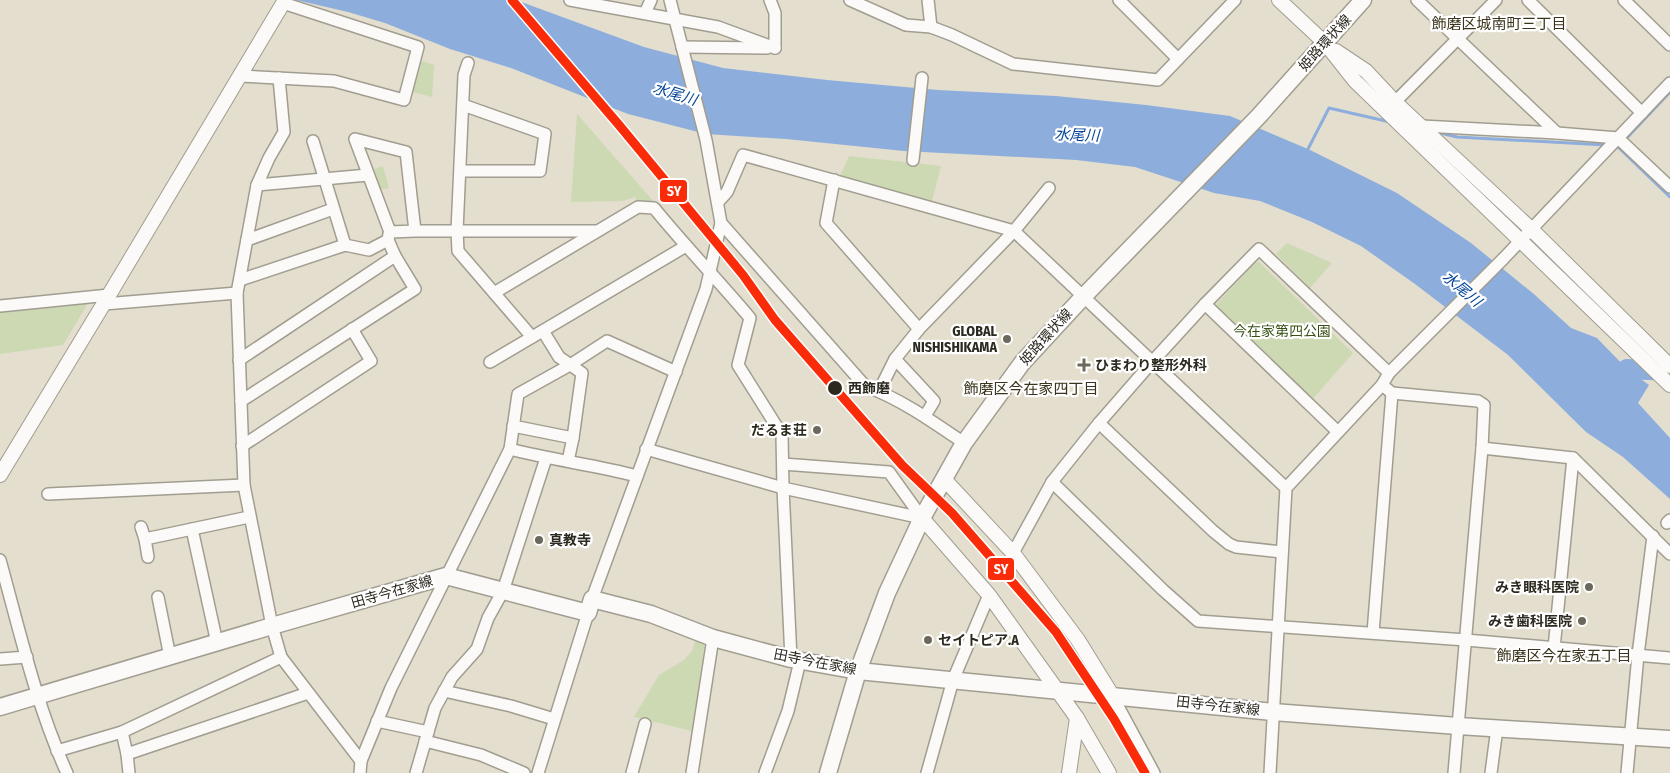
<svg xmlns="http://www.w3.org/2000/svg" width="1670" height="773" font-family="'Fira Sans Condensed','Noto Sans JP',sans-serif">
	<rect width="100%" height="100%" fill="#e4dece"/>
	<!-- green -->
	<g fill="#ccd9b3">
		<path d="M422 61 434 65 432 97 413 92Z"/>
		<path d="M577 114 654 202H640L637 203 635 197 623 201 571 202Z"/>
		<path d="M849 156 941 166 932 201 839 178Z"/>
		<path d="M383 166 389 188 380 190 374 169Z"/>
		<path d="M1287 243 1332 263 1310 288 1276 254Z"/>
		<path d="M1259 262 1353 353 1310 402 1215 306 1255 263Z"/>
		<path d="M88 303 63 345 0 354V312Z"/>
		<path d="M697 637 705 640 692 731 634 717 659 675 684 660 692 651Z"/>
	</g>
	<!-- water -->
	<path fill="#8daedd" d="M296 0H516L644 47 723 68 827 80 938 90 1056 96 1146 105 1230 116 1308 149 1397 193 1471 243 1535 295 1571 328 1597 338 1627 369 1649 385 1638 403 1670 438V499L1623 457 1586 432 1508 355 1415 284 1361 246 1312 222 1260 201 1214 193 1135 167 1076 160 904 151 786 139 706 134 628 114 511 68 450 49 385 23 348 12Z"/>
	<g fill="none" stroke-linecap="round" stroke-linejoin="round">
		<!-- stream -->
		<g stroke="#8daedd" stroke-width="3">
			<path d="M1436 132 1457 137 1606 145"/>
			<path d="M1624 141 1670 92"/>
			<path d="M1615 147H1618L1670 197"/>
			<path d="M1307 151 1329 108 1390 122"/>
		</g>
		<!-- river -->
		<path stroke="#8daedd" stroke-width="20" d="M1610 389 1627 369 1670 371"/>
		<!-- minor casing -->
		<g stroke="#a19d90" stroke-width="14">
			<g id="minor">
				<path d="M570 0 718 27 775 48"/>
				<path d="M670 0 706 140 721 223 865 386C901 399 933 422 964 443"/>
				<path d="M770 0 775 13V48"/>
				<path d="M850 0 906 25 931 27 952 35 1013 64 1158 80 1235 0"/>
				<path d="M928 0 931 27"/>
				<path d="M1119 0 1178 59"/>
				<path d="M1417 0 1557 133"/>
				<path d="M1528 0 1642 113"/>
				<path d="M1624 0 1670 45"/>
				<path d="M645 13 651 0"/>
				<path d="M682 47 767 48"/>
				<path d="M468 63 464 75 457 231 458 251 532 337"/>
				<path d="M240 76 334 81 404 100 418 47 283 3"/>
				<path d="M279 78 284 132 269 158 257 185 237 293 244 485 272 626 281 657 361 761"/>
				<path d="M1395 102 1496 0"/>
				<path d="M1422 126 1557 133 1618 138 1670 187"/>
				<path d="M313 141 345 245 369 250 388 240 389 234"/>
				<path d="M913 160 922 78"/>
				<path d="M461 171H540L545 134 463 105"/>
				<path d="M834 180 826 223 919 329"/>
				<path d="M257 185 368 175"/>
				<path d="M718 202 727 192 743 155 1014 231 1286 488"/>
				<path d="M415 231 406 152 355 139 390 232 415 231H595"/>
				<path d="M247 240 333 209"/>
				<path d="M240 280 345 245"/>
				<path d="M494 293 638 207 654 208C685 246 719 281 750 318L738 365 782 435 783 488 791 659"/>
				<path d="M104 304 237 293"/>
				<path d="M1205 304 1338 432"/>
				<path d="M0 306 109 295"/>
				<path d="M543 331 559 357 582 373 573 438"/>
				<path d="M895 359 934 401 925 416"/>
				<path d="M239 360 395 256"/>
				<path d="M490 362 686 246"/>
				<path d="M1382 385 1392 393 1478 401 1484 405 1482 448 1454 773"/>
				<path d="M879 391 895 359 919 329 1014 231 1049 188"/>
				<path d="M241 401 415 289 395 256 388 240"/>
				<path d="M1099 423 1213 531 1229 544 1236 547 1282 552"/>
				<path d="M513 426 573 438 568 461"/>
				<path d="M242 446 371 361 352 329"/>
				<path d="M1482 448 1573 458 1670 554"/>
				<path d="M510 449C552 460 595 465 637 476"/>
				<path d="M646 449 783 488 922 518"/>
				<path d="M783 464 889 472 922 518"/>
				<path d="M1052 482 1163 590 1198 621 1466 640 1670 658"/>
				<path d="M48 494 244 485"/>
				<path d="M1667 523 1670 520"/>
				<path d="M141 527 145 539 148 557"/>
				<path d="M192 529 217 643"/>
				<path d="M145 539 249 517"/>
				<path d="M1013 553 1052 482 1099 423 1153 361 1205 304 1259 249 1389 373"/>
				<path d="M0 560C20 632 36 705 67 773"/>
				<path d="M158 597 170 657"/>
				<path d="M592 599 706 289 721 223"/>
				<path d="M1373 633 1392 393"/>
				<path d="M1554 648 1573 458"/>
				<path d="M0 659 27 657"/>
				<path d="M444 691 511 706 554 719"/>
				<path d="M1112 695 1154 773"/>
				<path d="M377 721 428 732"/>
				<path d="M122 732 281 657"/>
				<path d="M425 741 481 755 524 773"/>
				<path d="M57 751 122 732 127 754 129 773"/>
				<path d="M127 754 308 693"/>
				<path d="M360 773 361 761 391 688 510 449 518 394 570 365 607 341 676 372"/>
				<path d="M416 773 435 708 452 677 477 649 488 618 503 591 546 458"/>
				<path d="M538 773 588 613"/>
				<path d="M632 773 645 724"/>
				<path d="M692 773 713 638"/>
				<path d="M765 773 788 711 800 661"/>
				<path d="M927 773 953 680 989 595"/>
				<path d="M1270 773 1286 488 1382 385 1389 373 1504 258 1670 83"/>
				<path d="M1491 773 1497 728"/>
				<path d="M1627 773 1638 655 1653 536"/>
			</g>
		</g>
		<!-- tertiary casing -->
		<g stroke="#a19d90" stroke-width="16">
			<g id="tertiary">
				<path d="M1279 0 1325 43 1355 81 1670 385"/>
				<path d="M1336 51 1366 71 1395 102 1531 229 1670 366"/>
				<path d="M0 475 109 295 285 0"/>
				<path d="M944 479 1013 553 1078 640 1112 695"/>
				<path d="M922 518 989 595 1077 718 1109 773"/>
				<path d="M1069 773 1077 718"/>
			</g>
		</g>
		<!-- secondary casing -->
		<g stroke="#a19d90" stroke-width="19">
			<g id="secondary">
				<path d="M0 707 272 626 446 576 588 613 592 599 651 614 713 638 791 659 858 671 1273 712 1458 726 1670 739"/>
				<path d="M828 773 858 671 887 593 922 518 964 443 1022 363 1083 297 1258 117 1363 0"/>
			</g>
		</g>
		<!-- minor -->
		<use href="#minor" stroke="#fbfaf8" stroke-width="11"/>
		<!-- tertiary -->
		<use href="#tertiary" stroke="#fbfaf8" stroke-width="14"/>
		<!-- secondary -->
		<use href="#secondary" stroke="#fbfaf8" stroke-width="16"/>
		<!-- rail-1 casing -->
		<g stroke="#fff" stroke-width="12">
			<path id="rail-1" d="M512 0 619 125 743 275 775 320 902 465 952 513 1056 632 1114 719 1145 773"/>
		</g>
		<!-- rail-1 -->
		<use href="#rail-1" stroke="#fa2b08" stroke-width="9"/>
	</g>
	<!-- markers -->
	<g fill="#6c685c" stroke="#fff" stroke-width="2">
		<circle cx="1007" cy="339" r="5"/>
		<path d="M1081.5 357.5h5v5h5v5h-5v5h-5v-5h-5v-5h5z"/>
		<circle cx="817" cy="430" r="5"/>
		<circle cx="539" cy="540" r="5"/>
		<circle cx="1589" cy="587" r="5"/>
		<circle cx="1582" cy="621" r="5"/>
		<circle cx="928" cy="640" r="5"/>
	</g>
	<circle fill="#2c291e" stroke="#fff" stroke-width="2" cx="835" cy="388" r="8"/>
	<g text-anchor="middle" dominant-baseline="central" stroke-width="4.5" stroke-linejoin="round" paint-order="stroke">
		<!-- street labels -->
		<g font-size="14" fill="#2c291e" stroke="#fff">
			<text transform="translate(1325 43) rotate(-48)">姫路環状線</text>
			<text transform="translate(1046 337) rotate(-48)">姫路環状線</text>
			<text transform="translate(392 592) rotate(-16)">田寺今在家線</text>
			<text transform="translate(815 662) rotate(11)">田寺今在家線</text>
			<text transform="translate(1218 706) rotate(6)">田寺今在家線</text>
		</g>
		<!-- poi labels -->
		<g font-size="14" font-weight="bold" fill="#2c291e" stroke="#fff" text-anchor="end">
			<text x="997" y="331">GLOBAL<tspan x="997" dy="16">NISHISHIKAMA</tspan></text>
			<text x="1095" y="365" text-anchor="start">ひまわり整形外科</text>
			<text x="807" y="430">だるま荘</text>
			<text x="549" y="540" text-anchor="start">真教寺</text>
			<text x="1579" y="587">みき眼科医院</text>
			<text x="1572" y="621">みき歯科医院</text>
			<text x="938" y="640" text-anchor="start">セイトピア.A</text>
		</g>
		<!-- park labels -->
		<g font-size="14" fill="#375014" stroke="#fff">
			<text x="1282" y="331">今在家第四公園</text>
		</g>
		<!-- stop labels -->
		<g font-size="14" font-weight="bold" fill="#2c291e" stroke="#fff" text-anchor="start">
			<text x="848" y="388">西飾磨</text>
		</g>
		<!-- neighbourhood labels -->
		<g font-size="15" fill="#3b331b" stroke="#fff">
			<text x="1499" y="24">飾磨区城南町三丁目</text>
			<text x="1031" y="389">飾磨区今在家四丁目</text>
			<text x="1564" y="656">飾磨区今在家五丁目</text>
		</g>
		<!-- water labels -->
		<g font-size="15" font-style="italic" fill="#04449a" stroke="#fff">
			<text transform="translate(675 94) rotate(17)">水尾川</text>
			<text transform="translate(1077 135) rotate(2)">水尾川</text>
			<text transform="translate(1462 289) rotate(40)">水尾川</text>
		</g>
	</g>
	<g stroke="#fff" stroke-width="2">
		<rect x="659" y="179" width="29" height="24" rx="5" fill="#fa2b08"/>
		<rect x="987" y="557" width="28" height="24" rx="5" fill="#fa2b08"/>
	</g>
	<g font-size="14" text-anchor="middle" font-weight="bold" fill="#fff">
		<text x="674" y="196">SY</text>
		<text x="1001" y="574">SY</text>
	</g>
</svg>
